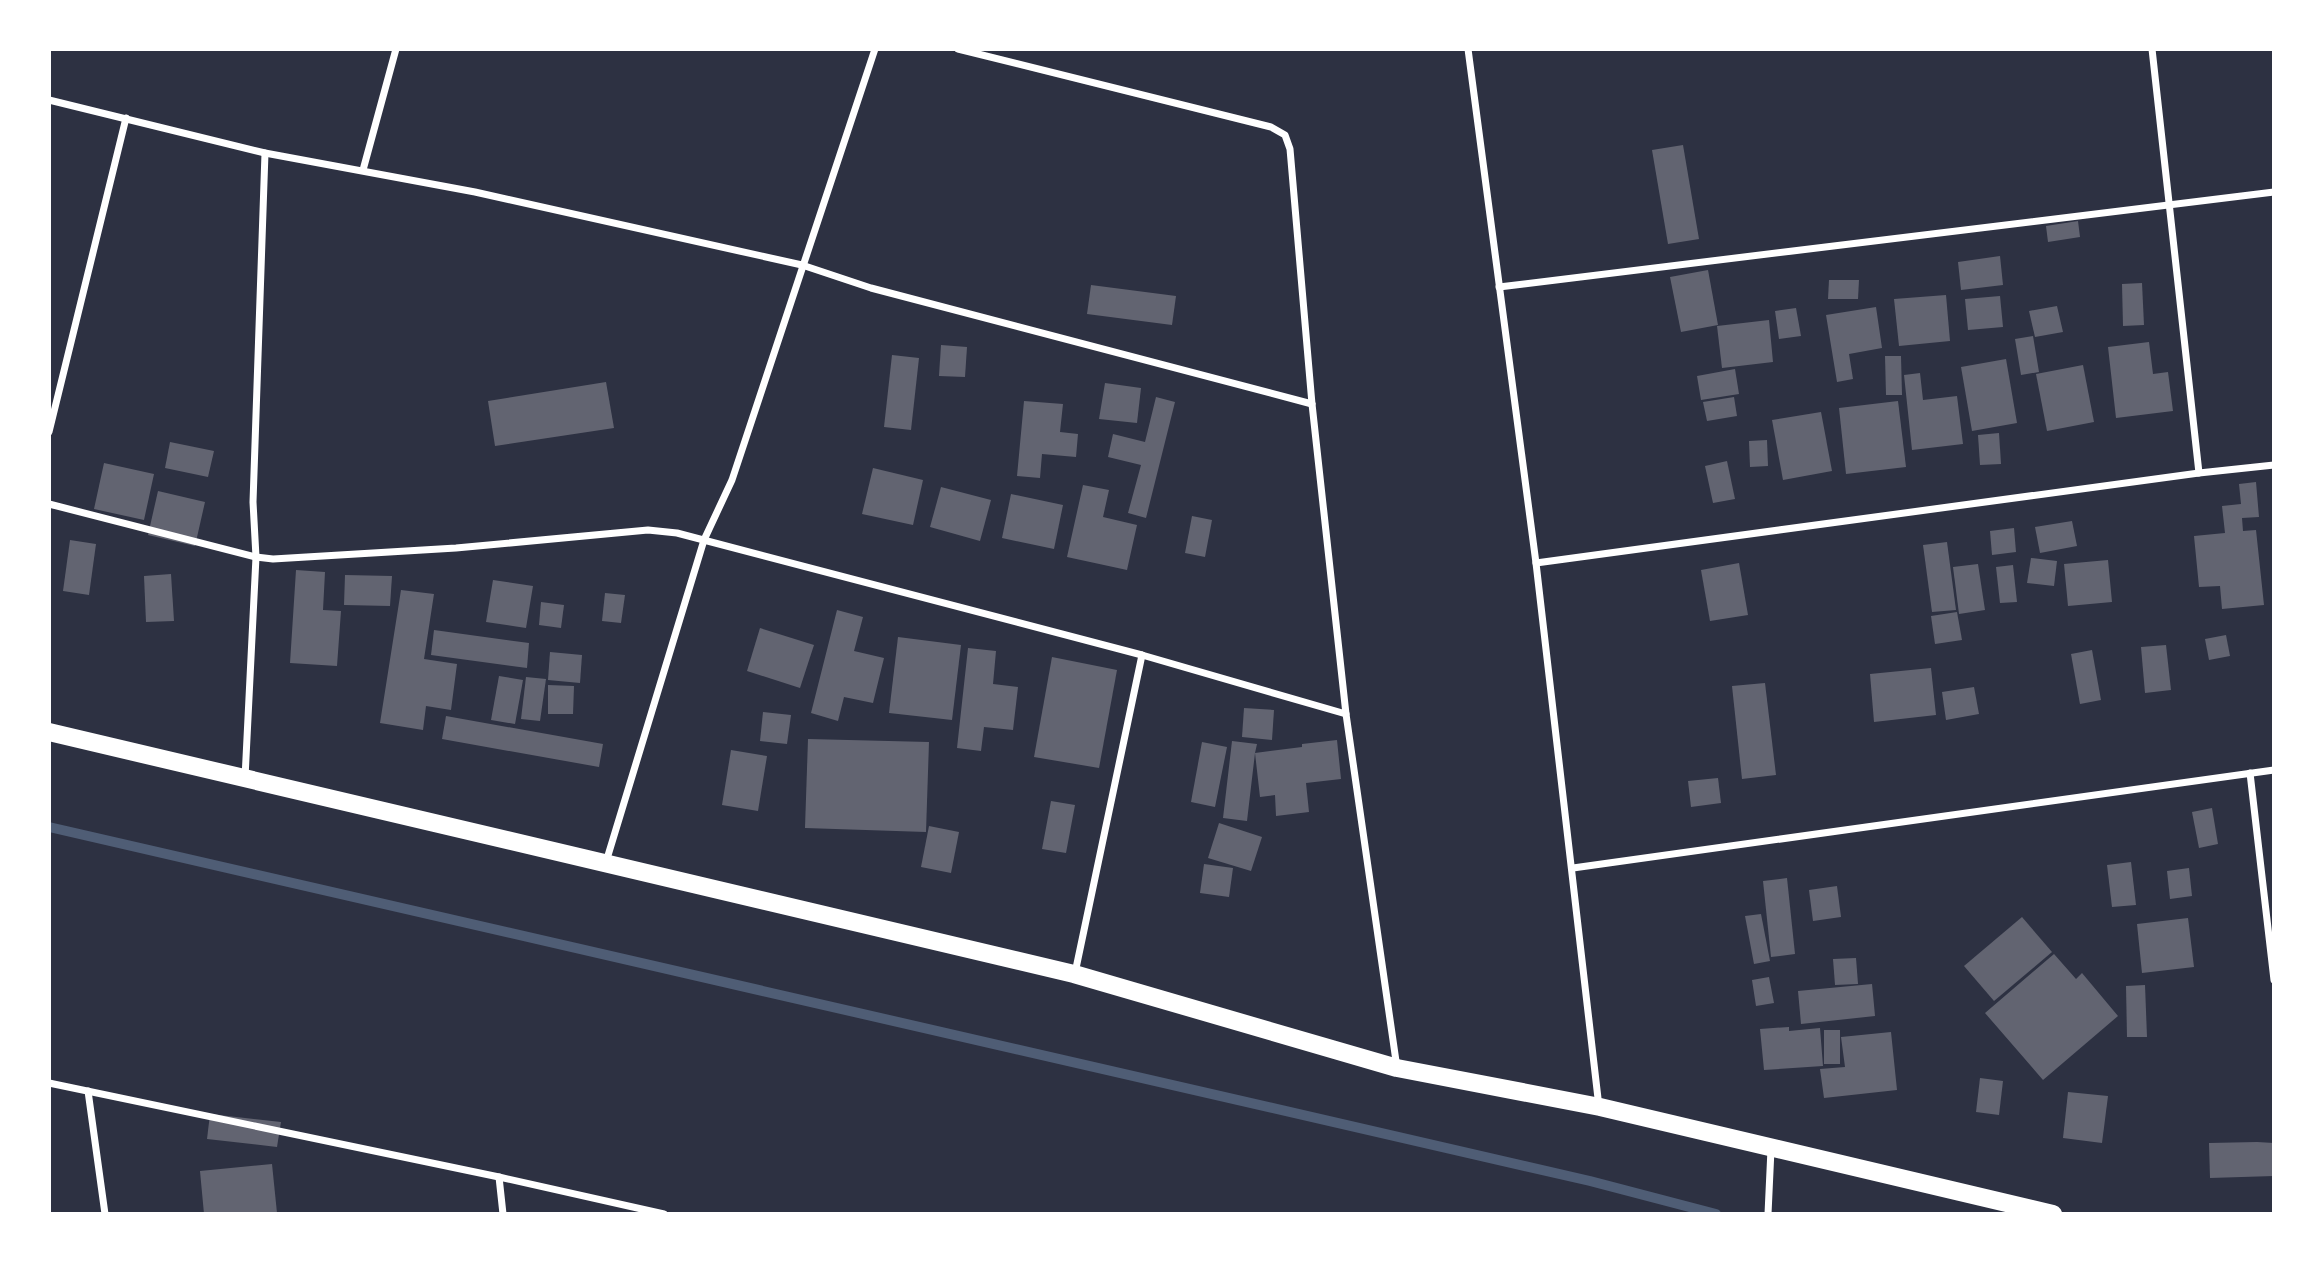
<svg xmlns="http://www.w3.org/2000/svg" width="2323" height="1263" font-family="Quicksand,sans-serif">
	<rect width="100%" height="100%" fill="#2d3142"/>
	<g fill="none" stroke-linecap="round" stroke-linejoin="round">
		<!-- stream -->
		<path stroke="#4f5d75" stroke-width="10" d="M49 827 1590 1181 1716 1214"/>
	</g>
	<!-- building -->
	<g fill="#626471">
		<path d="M1683 145 1699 239 1668 244 1652 150Z"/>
		<path d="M2078 221 2080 237 2048 242 2046 226Z"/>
		<path d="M2000 256 2003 285 1961 290 1958 262Z"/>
		<path d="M1708 270 1718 325 1681 332 1670 277Z"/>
		<path d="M1829 280H1859L1858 299H1828Z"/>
		<path d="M2142 283 2144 325 2123 326 2122 284Z"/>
		<path d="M1091 285 1176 296 1172 325 1087 314Z"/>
		<path d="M1946 295 1950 341 1899 346 1894 299Z"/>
		<path d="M2000 296 2003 327 1968 330 1965 299Z"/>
		<path d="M2057 306 2063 332 2035 337 2029 311Z"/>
		<path d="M1876 307 1882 348 1849 354 1853 379 1837 382 1826 315Z"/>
		<path d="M1796 308 1801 336 1779 339 1775 311Z"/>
		<path d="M1769 320 1773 362 1722 368 1717 326Z"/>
		<path d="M2033 336 2039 372 2021 375 2015 339Z"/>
		<path d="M2149 342 2153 374 2168 372 2173 411 2116 418 2108 347Z"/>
		<path d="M941 345 967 347 965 377 939 376Z"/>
		<path d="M892 355 919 358 911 430 884 427Z"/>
		<path d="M1885 356H1901L1902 395H1886Z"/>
		<path d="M2006 359 2017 423 1972 431 1961 367Z"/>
		<path d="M2083 365 2094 422 2047 431 2036 374Z"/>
		<path d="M1735 369 1739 394 1701 400 1697 376Z"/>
		<path d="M1920 373 1923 400 1957 396 1963 444 1912 450 1904 375Z"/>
		<path d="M606 382 614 428 495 446 488 401Z"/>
		<path d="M1105 383 1141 388 1137 423 1099 419Z"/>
		<path d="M1156 397 1175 402 1146 518 1128 513 1141 465 1108 457 1113 434 1145 442Z"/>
		<path d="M1734 397 1737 416 1707 421 1703 402Z"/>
		<path d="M1024 401 1063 404 1060 432 1078 434 1076 457 1042 454 1040 478 1017 476Z"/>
		<path d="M1898 401 1906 467 1846 474 1839 408Z"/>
		<path d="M1821 412 1832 471 1783 480 1772 420Z"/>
		<path d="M1999 433 2001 464 1980 465 1978 435Z"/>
		<path d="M1767 440 1768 466 1750 467 1749 441Z"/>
		<path d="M170 442 214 451 208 477 165 468Z"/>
		<path d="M1727 461 1735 499 1713 503 1705 466Z"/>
		<path d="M104 463 154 474 144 520 94 509Z"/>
		<path d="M873 468 923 480 913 525 862 514Z"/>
		<path d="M2256 482 2259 517 2242 518 2243 531 2256 530 2264 605 2222 609 2220 586 2199 587 2194 536 2225 533 2222 506 2241 504 2239 484Z"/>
		<path d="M1083 485 1109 490 1103 517 1137 525 1127 570 1067 557Z"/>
		<path d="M941 487 991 500 980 541 930 527Z"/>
		<path d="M158 491 205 502 195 546 148 535Z"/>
		<path d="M1011 494 1063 505 1054 549 1002 538Z"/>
		<path d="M1192 516 1212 520 1205 557 1185 553Z"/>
		<path d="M2072 521 2077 546 2040 553 2035 527Z"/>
		<path d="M2014 528 2016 552 1992 555 1990 531Z"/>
		<path d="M70 540 96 544 89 595 63 591Z"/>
		<path d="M1947 542 1956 610 1932 612 1923 545Z"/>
		<path d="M2031 558 2057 561 2054 586 2027 583Z"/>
		<path d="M2108 560 2112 602 2068 606 2064 564Z"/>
		<path d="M1739 563 1748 615 1710 621 1701 570Z"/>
		<path d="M1978 564 1985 610 1959 614 1953 567Z"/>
		<path d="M2013 565 2017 602 2000 603 1996 567Z"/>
		<path d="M296 570 325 572 323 610 341 611 337 666 290 663Z"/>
		<path d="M171 574 174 621 146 622 144 576Z"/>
		<path d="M345 575 392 576 390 606 344 605Z"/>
		<path d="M493 580 533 586 526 628 486 622Z"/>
		<path d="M401 590 434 594 424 659 457 664 451 710 426 706 423 730 380 723Z"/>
		<path d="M605 593 625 595 621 623 602 621Z"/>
		<path d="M541 602 564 605 561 628 539 625Z"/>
		<path d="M837 610 863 617 854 651 884 658 873 703 844 697 838 721 811 713Z"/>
		<path d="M1957 612 1962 640 1935 644 1931 616Z"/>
		<path d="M760 628 814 645 800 688 747 671Z"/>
		<path d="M434 630 529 643 527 668 431 655Z"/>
		<path d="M2226 635 2230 656 2209 660 2205 639Z"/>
		<path d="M898 637 961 645 952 720 889 713Z"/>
		<path d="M2166 645 2171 690 2145 693 2141 647Z"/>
		<path d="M968 648 996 651 993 684 1018 687 1013 730 984 727 981 751 957 748Z"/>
		<path d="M2092 650 2101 700 2080 704 2071 654Z"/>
		<path d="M550 652 582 655 580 683 548 680Z"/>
		<path d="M1052 657 1117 670 1099 768 1034 757Z"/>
		<path d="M1931 668 1936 715 1874 722 1870 674Z"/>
		<path d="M499 676 523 680 515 724 491 720Z"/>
		<path d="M526 677 546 679 540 721 521 719Z"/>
		<path d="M1765 683 1776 775 1742 779 1732 686Z"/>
		<path d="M548 685 574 686 573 714H548Z"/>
		<path d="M1974 687 1979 714 1946 720 1942 692Z"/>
		<path d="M1244 708 1274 710 1272 740 1242 737Z"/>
		<path d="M763 712 791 715 787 744 760 741Z"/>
		<path d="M446 716 603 744 599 767 442 739Z"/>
		<path d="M808 739 929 742 926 832 805 828Z"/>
		<path d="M1337 740 1341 779 1306 783 1309 812 1276 816 1275 795 1260 797 1255 753 1247 821 1223 818 1232 741 1257 744 1255 753 1302 747V744Z"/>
		<path d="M1202 742 1227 747 1215 807 1191 802Z"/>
		<path d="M731 750 767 756 758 811 722 805Z"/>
		<path d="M1718 778 1721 803 1691 807 1688 781Z"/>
		<path d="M1051 801 1075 805 1066 853 1042 849Z"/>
		<path d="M2212 808 2218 844 2199 848 2192 812Z"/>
		<path d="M1219 823 1262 837 1251 871 1208 858Z"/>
		<path d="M929 826 959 832 951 873 921 867Z"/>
		<path d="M2131 862 2136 905 2112 907 2107 865Z"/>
		<path d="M1204 864 1233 868 1229 897 1200 893Z"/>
		<path d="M2189 868 2192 896 2170 899 2167 871Z"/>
		<path d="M1787 878 1795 954 1771 957 1763 881Z"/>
		<path d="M1837 886 1841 917 1813 921 1809 890Z"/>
		<path d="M1761 914 1770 961 1754 964 1745 916Z"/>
		<path d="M2022 917 2052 952 1994 1001 1964 966Z"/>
		<path d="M2188 918 2194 967 2142 973 2137 924Z"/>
		<path d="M2054 954 2076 979 2082 973 2118 1016 2043 1080 1985 1013Z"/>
		<path d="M1856 958 1858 984 1835 985 1833 959Z"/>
		<path d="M1769 977 1774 1003 1756 1006 1752 980Z"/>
		<path d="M1872 984 1875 1016 1801 1024 1798 991Z"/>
		<path d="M2145 985 2147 1037H2127L2126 986Z"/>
		<path d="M1789 1027V1031L1820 1028 1823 1066 1764 1070 1760 1029Z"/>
		<rect x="1824" y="1030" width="16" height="34"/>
		<path d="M1891 1032 1897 1090 1824 1098 1820 1069 1845 1067 1841 1037Z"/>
		<path d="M1980 1078 2003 1081 1999 1115 1976 1112Z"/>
		<path d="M2068 1092 2108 1096 2102 1143 2063 1138Z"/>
		<path d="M210 1114 281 1122 277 1147 207 1139Z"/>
		<path d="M2257 1142 2274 1143V1176L2210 1178 2209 1143Z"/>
		<path d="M272 1164 277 1213 204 1214 200 1171Z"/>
	</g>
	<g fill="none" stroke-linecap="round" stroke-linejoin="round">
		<!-- minor -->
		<g stroke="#fff" stroke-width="7">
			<path d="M958 49 1271 127 1285 135 1290 149 1312 404 1346 714 1397 1068"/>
			<path d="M1468 49 1536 563 1599 1107"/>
			<path d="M2152 49 2199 473"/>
			<path d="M49 100 265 153 475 192 802 265 871 288 1312 404"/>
			<path d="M363 170 396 49"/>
			<path d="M1499 287 2274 192"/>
			<path d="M49 432 126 118"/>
			<path d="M49 504 256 557 273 559 456 548 648 530 677 533 1142 655 1346 714"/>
			<path d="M1536 563 2199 473 2274 465"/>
			<path d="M2250 773 2274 980"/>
			<path d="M245 778 256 557 253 502 265 153"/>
			<path d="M606 862 704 540 732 480 875 49"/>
			<path d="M1573 868 2274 770"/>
			<path d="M1075 973 1142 655"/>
			<path d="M49 1083 499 1177 664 1214"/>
			<path d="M88 1091 105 1214"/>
			<path d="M499 1177 503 1214"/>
			<path d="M1768 1214 1771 1149"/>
		</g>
		<!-- primary -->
		<path stroke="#fff" stroke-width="18" d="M49 732 1074 974 1397 1068 1600 1107 2053 1214"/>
	</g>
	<!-- border -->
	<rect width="2323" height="1263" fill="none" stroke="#ffffff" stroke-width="102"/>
</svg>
